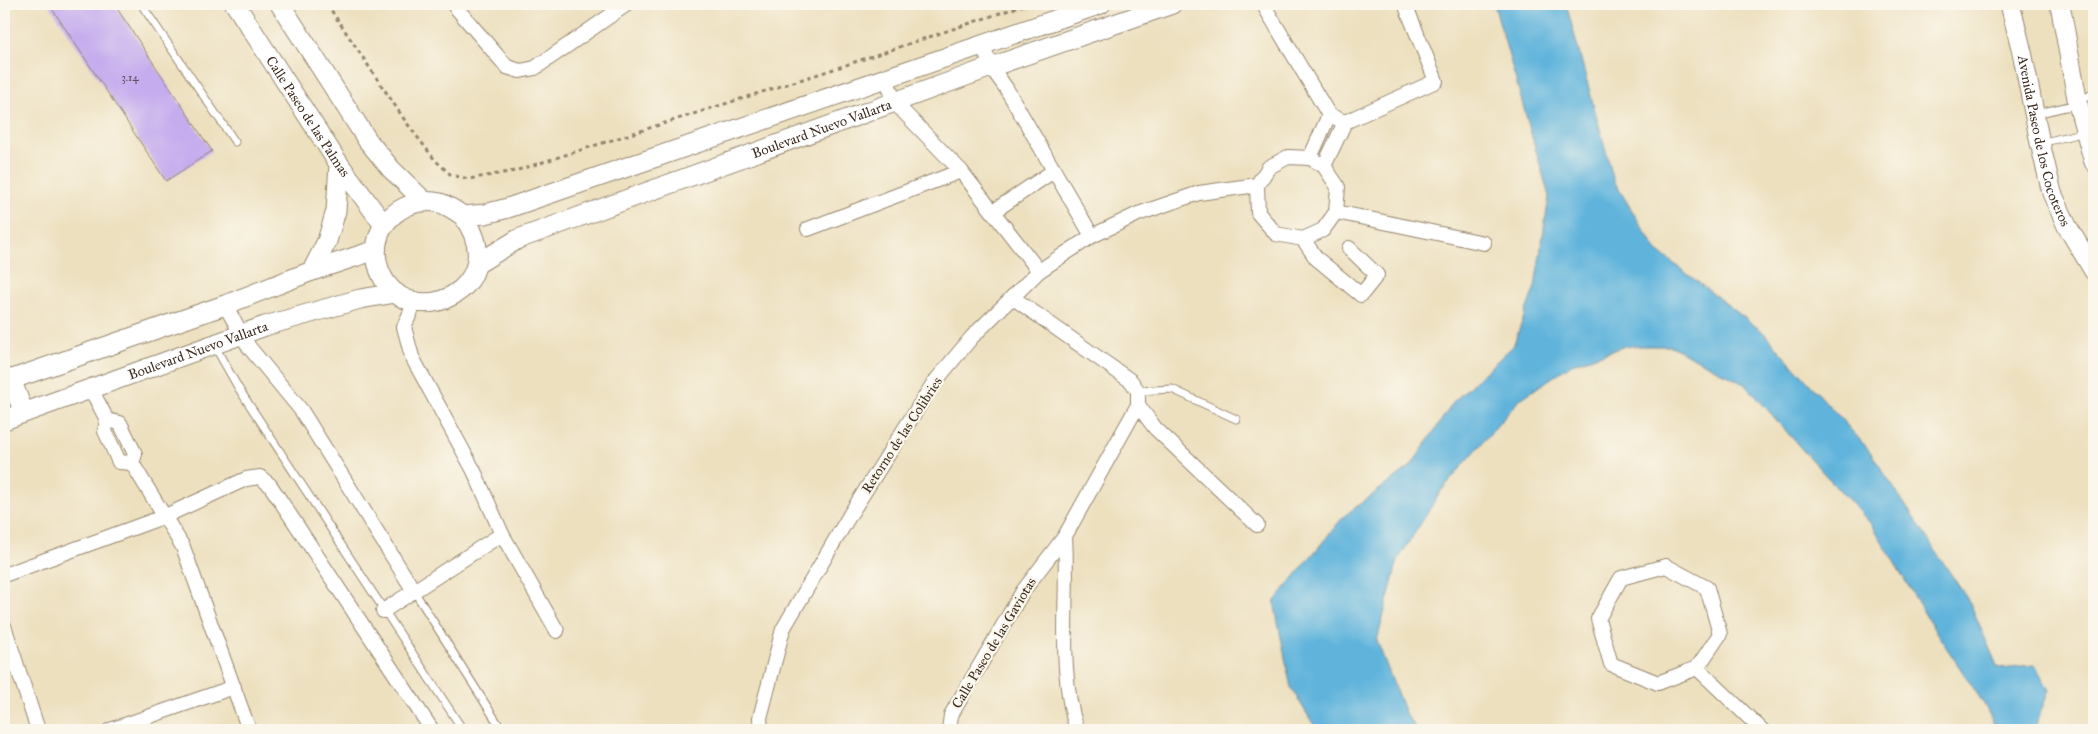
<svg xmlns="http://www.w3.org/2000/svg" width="2098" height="734" font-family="'IM FELL Great Primer',serif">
	<rect width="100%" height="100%" fill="#fbf7ec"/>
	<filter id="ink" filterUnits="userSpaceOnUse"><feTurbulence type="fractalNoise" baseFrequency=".02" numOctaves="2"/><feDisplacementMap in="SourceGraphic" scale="10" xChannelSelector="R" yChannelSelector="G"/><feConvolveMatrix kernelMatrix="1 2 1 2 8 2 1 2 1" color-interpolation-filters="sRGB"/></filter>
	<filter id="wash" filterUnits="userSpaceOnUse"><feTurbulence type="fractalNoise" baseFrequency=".0096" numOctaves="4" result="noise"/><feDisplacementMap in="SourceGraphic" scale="20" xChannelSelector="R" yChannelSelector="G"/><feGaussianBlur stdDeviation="1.12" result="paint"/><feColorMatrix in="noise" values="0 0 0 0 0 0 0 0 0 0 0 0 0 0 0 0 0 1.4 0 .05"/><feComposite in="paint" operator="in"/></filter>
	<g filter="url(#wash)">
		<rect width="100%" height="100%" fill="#ede0bf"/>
		<!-- water -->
		<path fill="#60b4dc" stroke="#4e6f7d" d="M1494 4H1566L1614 181 1656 250 1763 332 1869 450 1970 603 1998 668 2035 665 2049 690 2034 730H1997L1984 704 1932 626 1873 526 1806 454 1746 385 1671 346H1625L1572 364 1519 400 1441 491 1398 560 1377 641 1405 713 1417 730H1317L1291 688 1274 602 1344 516 1411 466 1454 401 1513 346 1535 287 1549 196Z"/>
		<g id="blocks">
			<!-- building -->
			<path fill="#c5acee" d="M49 4H114L212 151 166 181Z"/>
		</g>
	</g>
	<g filter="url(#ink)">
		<use href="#blocks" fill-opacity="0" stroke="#94856e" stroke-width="1"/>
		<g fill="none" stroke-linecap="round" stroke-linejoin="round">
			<!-- lane casing -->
			<g stroke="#94856e" stroke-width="9">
				<g id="lane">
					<path d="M141 4 235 142"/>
					<path d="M2035 114 2078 104 2094 92"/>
					<path d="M2041 143 2085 132 2094 125"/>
					<path d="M214 345 239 389 463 730"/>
					<path d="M1138 391 1172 389 1236 419"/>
					<path d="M414 591 502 730"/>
				</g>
			</g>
			<!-- street casing -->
			<g stroke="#94856e" stroke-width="16">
				<g id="street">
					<path d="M453 4 507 67 520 71 535 68 627 4"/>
					<path d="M1266 9 1329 115 1345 122"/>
					<path d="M982 44 991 67 1006 88 1092 236"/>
					<path d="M886 78 895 103 961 171 1039 271"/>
					<path d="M1310 158 1329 115"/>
					<path d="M1324 166 1345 122 1436 81 1405 4"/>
					<path d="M994 211 1055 170"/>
					<path d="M1336 212 1484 243"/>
					<path d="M808 229 961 171"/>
					<path d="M1303 239 1316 258 1361 295 1377 275 1349 248"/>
					<path d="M415 302 404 327 412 357 474 471 502 534 557 631"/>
					<path d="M225 305 249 347 301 410 414 591"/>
					<path d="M91 389 107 420 105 431 119 462 132 463"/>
					<path d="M1138 405 1155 428 1257 525"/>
					<path d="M107 420 120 423 135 454 132 463 183 547 249 730"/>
					<path d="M1065 536C1069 601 1057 668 1077 730"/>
					<path d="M1666 566 1707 588 1720 634 1697 668 1658 683 1611 664 1598 619 1621 578Z"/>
					<path d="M4 575 163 517 246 479 260 477 270 485 432 730"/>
					<path d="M383 611 502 534"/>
					<path d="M4 626 38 730"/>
					<path d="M1697 668 1762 730"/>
					<path d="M110 730 234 687"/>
					<path d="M761 730 760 718 783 629 851 513 933 384 972 337 1039 271 1092 236 1138 214 1199 193 1257 185 1269 167 1288 157 1310 158 1324 166 1338 187 1336 212 1323 230 1303 239 1276 234 1258 213 1257 185"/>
					<path d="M949 730 951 715 1023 591 1065 536 1138 405V391L1131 381 1012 297"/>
				</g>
			</g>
			<!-- secondary casing -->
			<g stroke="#94856e" stroke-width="21">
				<g id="secondary">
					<path id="s1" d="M235 4 339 164 384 225"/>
					<path d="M280 4 368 141 391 169 425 202"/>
					<path id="s2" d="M2010 4 2022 52 2040 143 2052 193 2067 226 2094 271"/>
					<path d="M2060 4 2078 104 2094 162"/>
					<path d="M463 216C515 288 411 335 382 276 377 266 375 255 377 243 382 215 412 196 440 203 449 206 456 211 463 216L485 214 508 208 1101 4"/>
					<path id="s3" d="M477 264 518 239 991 67 1172 4"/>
					<path d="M312 271 327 241 336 211 339 164"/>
					<path d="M11 379 24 413"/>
					<path d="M4 382 225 305 312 271 376 250"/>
					<path id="s4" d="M4 420 265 326 360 299 396 293"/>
				</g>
			</g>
			<!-- path -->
			<path stroke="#94856e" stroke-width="3" stroke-dasharray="4 4" stroke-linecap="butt" d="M327 4 406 122 435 160 451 175 469 179 515 171 831 70 1027 4"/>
			<!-- lane -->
			<use href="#lane" stroke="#fff" stroke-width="7"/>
			<!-- street -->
			<use href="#street" stroke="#fff" stroke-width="14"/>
			<!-- secondary -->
			<use href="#secondary" stroke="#fff" stroke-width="19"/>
		</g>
	</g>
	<g text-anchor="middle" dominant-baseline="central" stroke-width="4.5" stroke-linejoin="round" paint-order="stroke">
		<!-- number labels -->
		<g font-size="11" fill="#5e4a52">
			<text x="130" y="77">3.14</text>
		</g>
		<!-- street labels -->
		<g font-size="14" fill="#3b2a1e" stroke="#fbf7ec">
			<text stroke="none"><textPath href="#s1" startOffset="134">Calle Paseo de las Palmas</textPath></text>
			<text stroke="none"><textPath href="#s3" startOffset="371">Boulevard Nuevo Vallarta</textPath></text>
			<text stroke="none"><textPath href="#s2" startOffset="141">Avenida Paseo de los Cocoteros</textPath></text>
			<text stroke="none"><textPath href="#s4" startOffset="206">Boulevard Nuevo Vallarta</textPath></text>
			<text transform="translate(902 435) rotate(-57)">Retorno de las Colibries</text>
			<text transform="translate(994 643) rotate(-59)">Calle Paseo de las Gaviotas</text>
		</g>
	</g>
	<!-- margin -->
	<rect width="2098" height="734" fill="none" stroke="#fbf7ec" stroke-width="20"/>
</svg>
